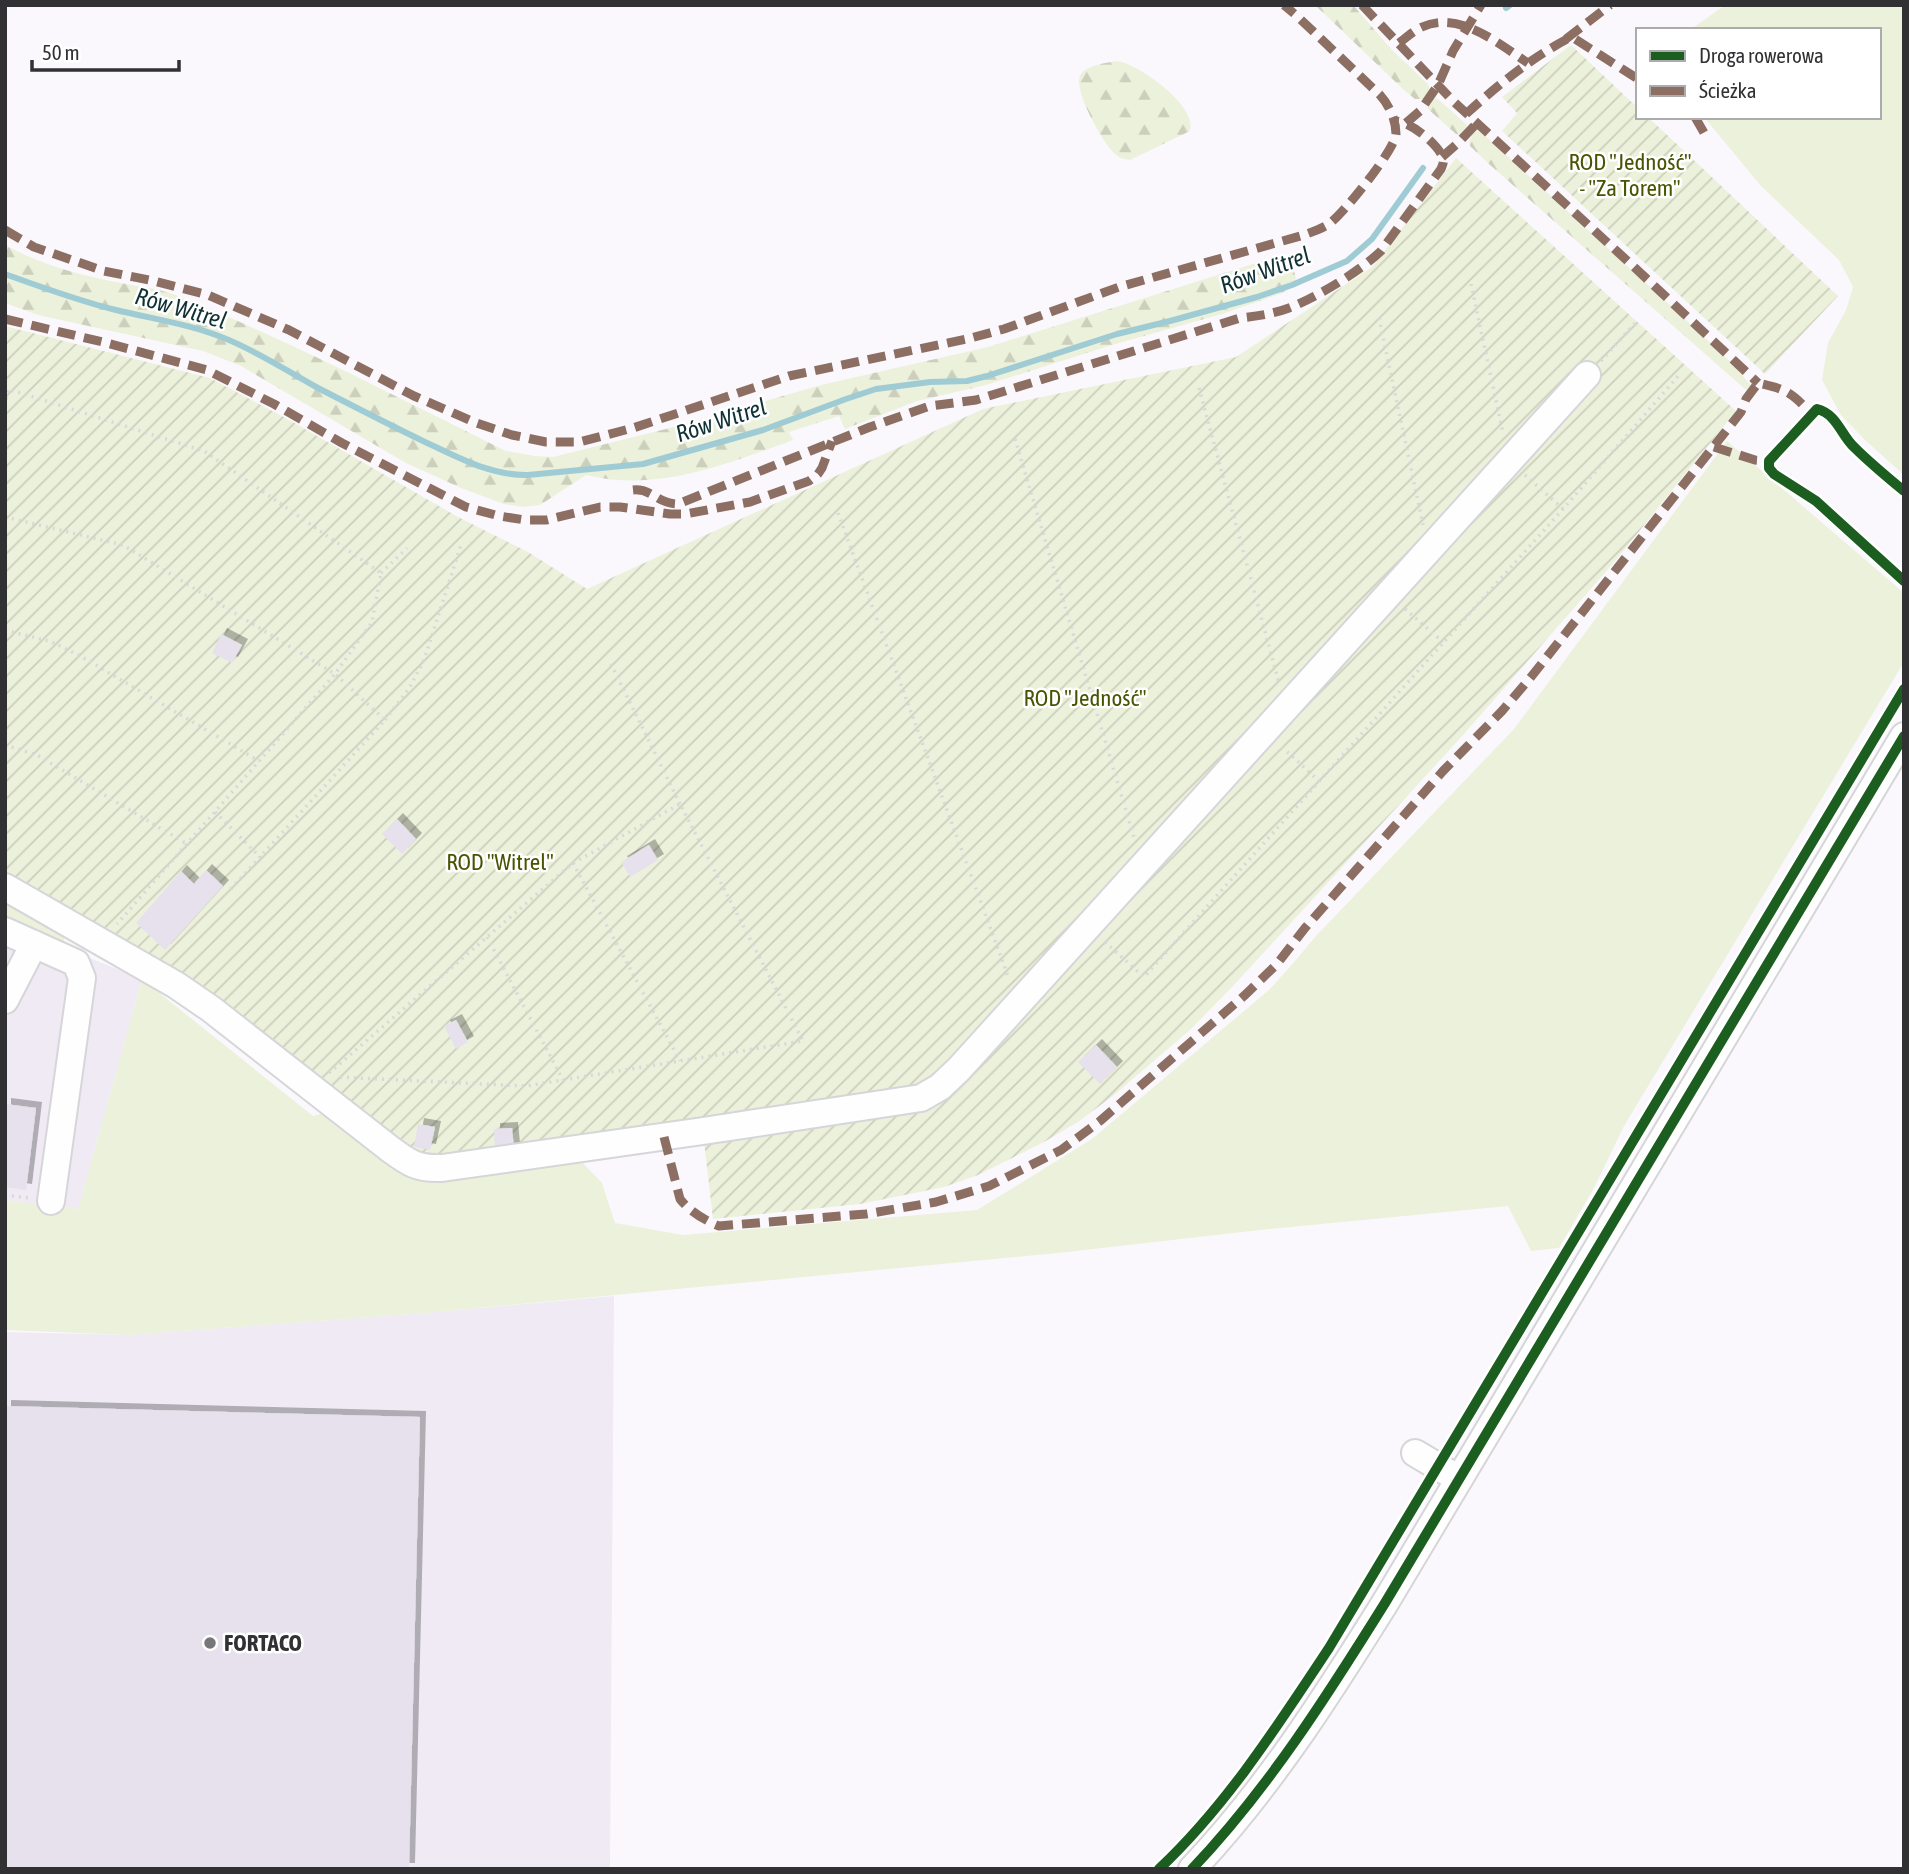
<svg xmlns="http://www.w3.org/2000/svg" width="1909" height="1874" font-family="'Asap Condensed',sans-serif">
	<defs>
		<pattern id="forest-firs" width="22" height="20" patternUnits="userSpaceOnUse" patternTransform="scale(1.75)"><rect width="22" height="20" fill="#ecf1db"/><path d="M5 1l3.5 6h-7zM16 11l3.5 6h-7z" fill="#cbcfbc"/></pattern>
		<pattern id="garden-furrows" width="10" height="10" patternUnits="userSpaceOnUse" patternTransform="scale(1.75)"><rect width="10" height="10" fill="#ecf1db"/><path d="M-1 1l2-2M0 10L10 0M9 11l2-2" fill="none" stroke="#cbcfbc"/></pattern>
		<filter id="shadow"><feDropShadow dx="6" dy="-6" stdDeviation="0" flood-color="#0004"/></filter>
	</defs>
	<rect width="100%" height="100%" fill="#faf8fd"/>
	<!-- built -->
	<g fill="#efeaf4">
		<path d="M5 924 142 979 78 1209 5 1200Z"/>
		<path d="M614 1296 610 1869H5V1332L128 1335 425 1313Z"/>
	</g>
	<!-- grass -->
	<g fill="#ecf1db">
		<path d="M1725 5H1904V475L1866 441 1841 415 1822 380 1828 343 1846 310 1853 287 1839 260 1761 186 1704 117H1879V30H1690Z"/>
		<path d="M1727 441 1904 593V662L1624 1126 1595 1186 1559 1248 1531 1251 1508 1206 1260 1230 1058 1253 425 1313 128 1335 5 1330V1200L78 1209 142 979 313 1116 328 1112 415 1177 582 1162 602 1183 615 1223 683 1235 977 1210 1092 1139 1269 990 1295 961 1315 937 1514 729Z"/>
		<path d="M5 896 61 927 65 944 5 917Z"/>
	</g>
	<!-- forest -->
	<g fill="url(#forest-firs)">
		<path d="M1315 5H1353L1392 50 1428 84 1430 90 1423 99H1415L1405 91Z"/>
		<path d="M1117 61C1139 64 1198 106 1190 131L1130 160C1123 159 1119 158 1115 154 1103 143 1071 87 1081 74 1087 65 1107 63 1117 61Z"/>
		<path d="M1434 98 1438 99 1467 125 1466 129 1460 135 1456 134 1428 109V105Z"/>
		<path d="M1478 131 1490 140 1683 317 1736 367 1751 386V389L1749 391 1745 389 1489 164 1470 146 1469 142 1473 133Z"/>
		<path d="M5 245C39 264 79 275 116 282 135 286 156 288 173 294 287 339 396 397 506 451L535 456 553 457 686 424 821 385 988 347 1269 259 1284 258 1292 264 1296 278 1293 287 1280 294 1222 314 1112 345 986 385 917 401 845 429 839 416 789 432 793 440C727 464 657 493 586 475L540 505 523 507 504 504 461 488 406 463 241 366 203 351 38 315 5 303Z"/>
	</g>
	<!-- garden -->
	<g fill="url(#garden-furrows)">
		<path d="M1571 45 1638 108V117H1648L1838 296 1765 374 1502 131 1517 113 1502 97Z"/>
		<path d="M1456 158 1736 411 1616 560 1464 734 1234 985 1190 1030 1114 1095 1078 1122 1044 1142 978 1175 944 1187 860 1204 713 1219 702 1124 450 1156 401 1150 5 882V326L210 378 291 421 458 517 528 552 587 589 983 409 1236 357 1372 267Z"/>
	</g>
	<g fill="none" stroke-linecap="round" stroke-linejoin="round">
		<!-- stream -->
		<g stroke="#9fccd4" stroke-width="6">
			<path d="M1506 8 1510 5"/>
			<path d="M5 274C41 287 79 301 116 310 153 319 189 324 224 338 257 351 287 371 318 388 353 406 388 424 423 441 456 456 490 476 528 475L643 464 763 430 846 399 876 389 930 382 967 381 987 376 1117 334 1170 321 1257 297 1292 285 1347 261 1372 239 1423 168"/>
		</g>
	</g>
	<!-- building -->
	<g fill="#e6e1ed" filter="url(#shadow)">
		<path d="M221 634 242 645 232 663 212 653Z"/>
		<path d="M397 819 416 839 402 854 382 834Z"/>
		<path d="M649 845 658 860 630 877 621 862Z"/>
		<path d="M206 870 223 886 165 950 136 923 181 871 194 884Z"/>
		<path d="M456 1020 468 1042 456 1049 444 1026Z"/>
		<path d="M1096 1045 1117 1067 1100 1084 1078 1062Z"/>
		<path d="M5 1104 36 1108 26 1190 5 1187Z"/>
		<path d="M418 1124 435 1127 430 1150 414 1147Z"/>
		<path d="M512 1128 514 1149 495 1151 494 1129Z"/>
		<path d="M5 1406 420 1417 409 1869H5Z"/>
	</g>
	<g fill="none" stroke-linecap="round" stroke-linejoin="round">
		<!-- minor casing -->
		<g stroke="#d6d5d8" stroke-width="30">
			<g id="minor">
				<path d="M5 887 176 985 211 1009 390 1149C409 1163 417 1169 442 1168L703 1131 921 1098 940 1087 959 1069 1587 375"/>
				<path d="M5 931 76 963 82 978 51 1201"/>
				<path d="M5 1000 34 944"/>
				<path d="M1415 1453 1459 1479"/>
				<path d="M1192 1869C1268 1789 1327 1696 1385 1603L1904 736"/>
			</g>
		</g>
		<!-- path -->
		<g stroke="#d8d8d9" stroke-width="3.5" stroke-dasharray="2 5" stroke-linecap="butt">
			<path d="M1471 284 1503 433"/>
			<path d="M1379 318 1423 525"/>
			<path d="M1601 361 1637 321"/>
			<path d="M1199 388 1279 683"/>
			<path d="M5 406 8 389 204 451 381 573 372 622 335 674 117 924"/>
			<path d="M1015 439 1135 841"/>
			<path d="M1525 475 1563 509"/>
			<path d="M838 513 1009 979"/>
			<path d="M5 517 123 545 335 674 385 720 260 857"/>
			<path d="M381 573 407 548"/>
			<path d="M1405 609 1443 642"/>
			<path d="M5 630 52 642 82 657 259 761"/>
			<path d="M611 664 680 804"/>
			<path d="M385 720 410 687 424 660 461 545"/>
			<path d="M5 745 37 755 187 844"/>
			<path d="M1282 747 1319 781"/>
			<path d="M215 812 260 857 230 890"/>
			<path d="M573 863 680 1061"/>
			<path d="M487 937 563 1080"/>
			<path d="M1105 942 1144 977 1563 509 1680 374"/>
			<path d="M329 1073 573 863 680 804 803 1041 526 1086 336 1077"/>
			<path d="M5 1195 29 1198"/>
		</g>
		<!-- minor -->
		<use href="#minor" stroke="#fefeff" stroke-width="26"/>
		<!-- quiet -->
		<g stroke="#8d6e63" stroke-width="9" stroke-dasharray="18 9" stroke-linecap="butt">
			<path d="M1362 5 1453 101 1633 266 1758 383"/>
			<path d="M1566 39 1610 5"/>
			<path d="M1399 43C1406 38 1413 31 1422 27 1459 10 1499 44 1528 63"/>
			<path d="M1466 114C1498 85 1531 58 1569 38L1575 39 1638 79"/>
			<path d="M1695 117 1707 138"/>
			<path d="M1406 123 1420 111 1438 85 1453 51 1481 5"/>
			<path d="M1442 157 1457 144 1477 123"/>
			<path d="M5 230 34 247 104 271 154 281 208 295 289 330 414 396 474 422 512 435 546 442H579L633 428 789 376 967 339 1004 329 1119 287 1304 235C1312 232 1321 229 1329 224 1343 214 1395 150 1396 134 1396 120 1389 105 1380 95L1297 16 1284 5"/>
			<path d="M5 319 103 342 207 370 274 404 342 443 466 507 499 516 525 520H546L600 507H620L670 514H685L750 502 809 481 818 474 822 468 832 441"/>
			<path d="M1714 447 1755 460 1769 461"/>
			<path d="M633 490C652 488 657 504 678 504L870 427 930 406 976 400 1240 318C1257 316 1273 314 1289 308 1317 297 1359 272 1381 251L1441 169C1443 164 1444 162 1443 158 1438 144 1409 120 1394 121"/>
			<path d="M664 1137 680 1199C689 1211 706 1221 719 1226L866 1214 936 1202 989 1186 1061 1150 1100 1121 1245 995 1277 964 1305 928 1443 771 1502 711 1531 677 1741 412 1746 399 1758 383C1785 389 1792 392 1811 414"/>
		</g>
		<!-- cycleway casing -->
		<g stroke="#fff" stroke-width="15">
			<g id="cycleway">
				<path d="M1904 491C1887 477 1870 463 1854 447 1841 435 1837 414 1817 409L1769 461V468L1774 474 1816 501 1904 581"/>
				<path d="M1159 1869C1227 1805 1278 1725 1329 1648L1904 689"/>
				<path d="M1192 1869C1268 1789 1327 1696 1385 1603L1904 736"/>
			</g>
		</g>
		<!-- cycleway -->
		<use href="#cycleway" stroke="#1b5e20" stroke-width="10"/>
	</g>
	<!-- markers -->
	<circle fill="#77767a" stroke="#fff" stroke-width="2.5" cx="210" cy="1643" r="7"/>
	<g text-anchor="middle" dominant-baseline="central" stroke-width="5" stroke-linejoin="round" paint-order="stroke">
		<!-- park labels -->
		<g font-size="23" fill="#485401" stroke="#fff">
			<text x="1630" y="162">ROD "Jedność"<tspan x="1630" dy="26">- "Za Torem"</tspan></text>
			<text x="1085" y="698">ROD "Jedność"</text>
			<text x="500" y="862">ROD "Witrel"</text>
		</g>
		<!-- poi labels -->
		<g font-size="23" font-weight="bold" fill="#313033" stroke="#fff" text-anchor="start">
			<text x="224" y="1643">FORTACO</text>
		</g>
		<!-- water labels -->
		<g font-size="24" font-style="italic" fill="#103135" stroke="#fff">
			<text transform="translate(1265 270) rotate(-20)">Rów Witrel</text>
			<text transform="translate(181 308) rotate(16)">Rów Witrel</text>
			<text transform="translate(721 420) rotate(-18)">Rów Witrel</text>
		</g>
	</g>
	<!-- border -->
	<rect width="1909" height="1874" fill="none" stroke="#313033" stroke-width="14"/>
	<!-- legend -->
	<rect x="1636" y="28" width="245" height="91" fill="#ffffff" stroke="#adacad" stroke-width="2"/>
	<rect x="1650" y="51" width="35" height="10" fill="#1b5e20" stroke="#adacad" stroke-width="2"/>
	<text x="1699" y="63" font-size="21" fill="#313033">Droga rowerowa</text>
	<rect x="1650" y="86" width="35" height="10" fill="#8d6e63" stroke="#adacad" stroke-width="2"/>
	<text x="1699" y="98" font-size="21" fill="#313033">Ścieżka</text>
	<!-- scale -->
	<path d="M32 60v10h147v-10" fill="none" stroke="#313033" stroke-width="3.5"/>
	<text x="42" y="60" font-size="21" fill="#313033" stroke="#ffffff" stroke-width="5" paint-order="stroke">50 m</text>
</svg>
